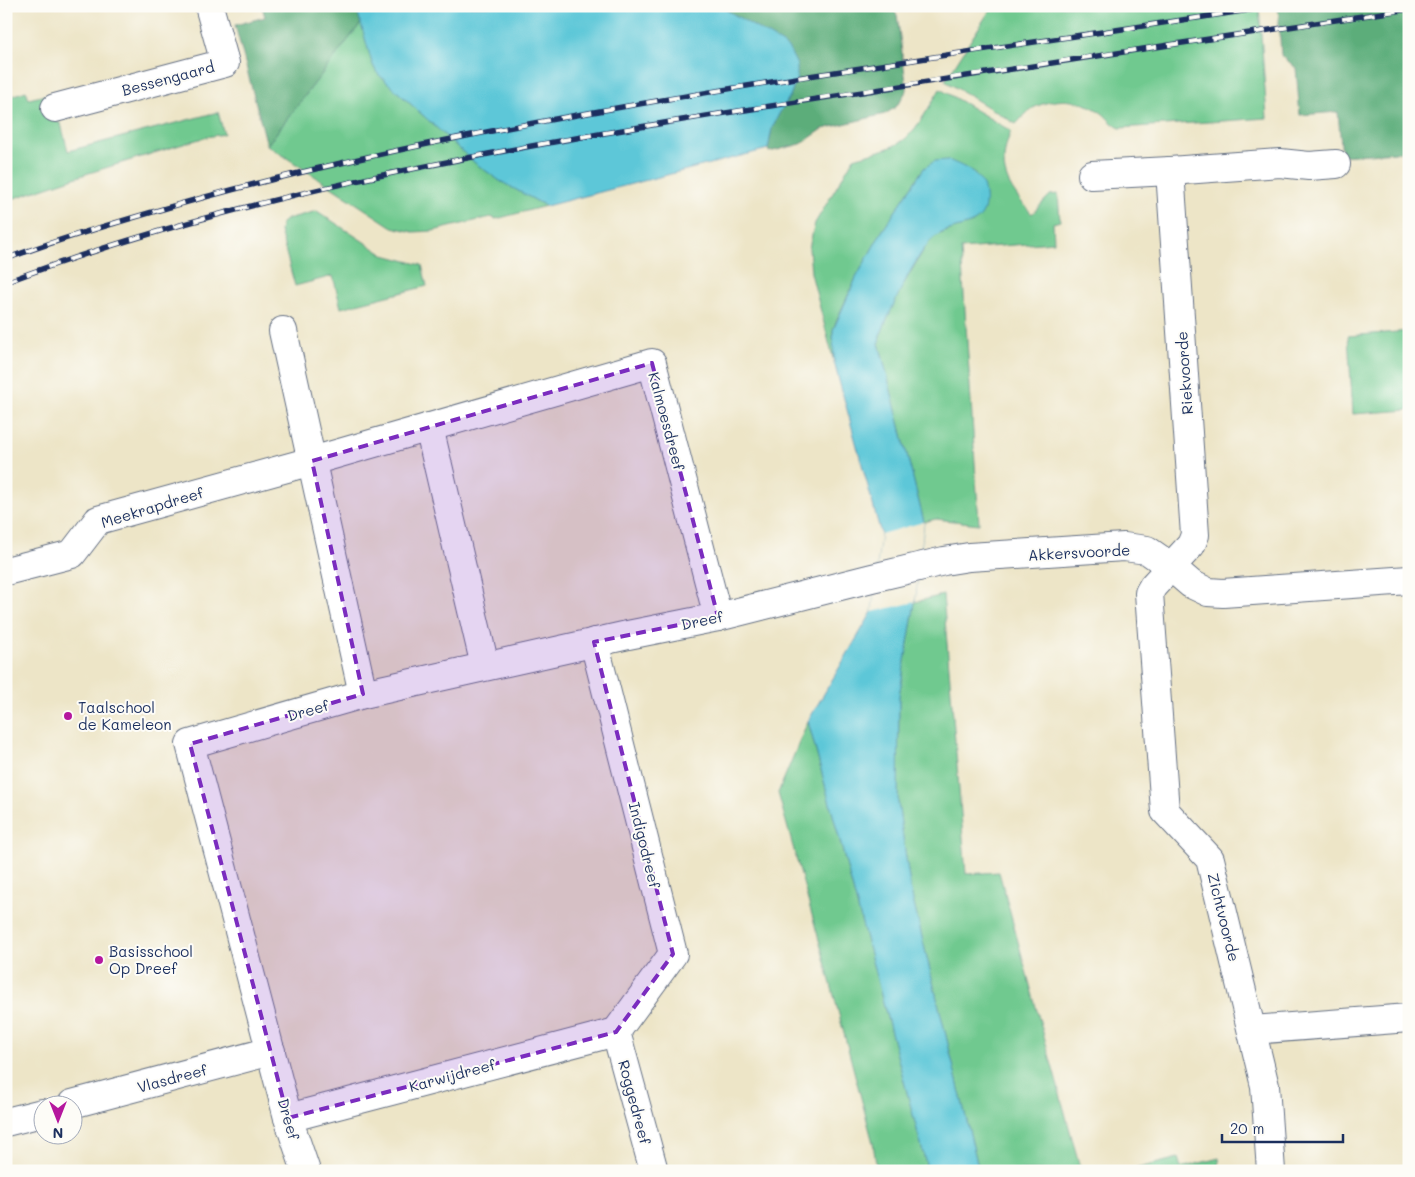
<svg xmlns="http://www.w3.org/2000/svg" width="1415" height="1177" font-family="Mali,sans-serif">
	<rect width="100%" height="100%" fill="#fdfcf7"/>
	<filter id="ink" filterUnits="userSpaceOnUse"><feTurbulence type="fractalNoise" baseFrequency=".02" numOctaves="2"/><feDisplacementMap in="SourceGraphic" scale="10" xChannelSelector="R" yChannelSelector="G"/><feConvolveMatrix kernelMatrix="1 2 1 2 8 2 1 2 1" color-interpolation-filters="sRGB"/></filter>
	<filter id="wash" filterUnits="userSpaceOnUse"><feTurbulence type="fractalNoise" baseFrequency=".0096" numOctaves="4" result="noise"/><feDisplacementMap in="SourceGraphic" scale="20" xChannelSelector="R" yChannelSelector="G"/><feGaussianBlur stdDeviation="1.12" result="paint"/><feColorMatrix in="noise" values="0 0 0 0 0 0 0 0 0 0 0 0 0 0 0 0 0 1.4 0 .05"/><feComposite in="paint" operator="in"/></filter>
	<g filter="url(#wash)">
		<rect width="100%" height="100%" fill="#ede5c7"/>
		<!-- green -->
		<g fill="#70c98f" stroke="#467c76">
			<path d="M994 6H1259L1267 118 1120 128C1111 124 1107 116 1099 111 1078 98 1055 97 1033 108 1027 112 1021 119 1016 124L945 81 988 13Z"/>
			<path d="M361 23 372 63 377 73 475 163 500 181 546 206 496 219 491 217 433 231 413 232 392 227 267 145Z"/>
			<path d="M940 89 1011 131C996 169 1006 185 1032 214L1050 195 1058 194 1060 221 1053 223 1054 242 961 249 979 524 936 519 924 522 879 343 880 336 896 297 926 246 935 236 955 228 973 223 975 173 948 160 924 168 881 233 856 278 837 319 833 330 834 362 811 273 809 248 815 223 854 158C870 153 891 150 905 139 918 128 931 104 940 89Z"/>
			<path d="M26 91 29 99 45 95 52 118 61 124 68 151 218 112 224 134 206 137 89 173 6 201V98Z"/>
			<path d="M317 211 384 255 422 265 427 286 341 308 333 276 295 286 280 231 281 224 287 219Z"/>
			<path d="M1409 331V410L1353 414 1348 336Z"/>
			<path d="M943 595 966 874 999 872 1081 1171H979L911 892 898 803 899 696 915 602Z"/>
			<path d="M808 721 928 1171H877L873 1143 824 958 778 793Z"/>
			<path d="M1178 1158 1181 1168 1219 1158 1220 1171H1127Z"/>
		</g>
		<!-- forest -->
		<g fill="#5cad7a" stroke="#3c6e6c">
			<path d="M262 6H356L361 23 267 145 235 25 265 17Z"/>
			<path d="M720 6H890L897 15 907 90 896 107 885 114 823 129 801 144 769 152 768 149 772 128 779 114 790 96 797 78 789 49Z"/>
			<path d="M1278 6H1409V151L1342 156 1338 112 1300 115 1296 68 1281 55Z"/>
		</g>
		<!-- water -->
		<g fill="#5dc7d8" stroke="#3c7b9b">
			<path d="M356 6H720L783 44 789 49 797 65V78L790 96 779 114 772 128 768 149 546 206 500 181 475 163 377 73 372 63Z"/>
			<path d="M948 160C965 167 983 174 985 194 989 231 958 222 936 236 933 238 930 241 928 244 921 252 916 262 911 270 899 292 889 314 880 336L879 343 924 522 915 602 899 696 898 803 911 892 979 1171H928L808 721 872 612 881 534 834 362 833 330 856 278 881 233 924 168 935 161Z"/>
		</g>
		<!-- pier -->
		<path fill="#ede5c7" d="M924 522 915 602 872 612 881 534Z"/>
	</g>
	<g filter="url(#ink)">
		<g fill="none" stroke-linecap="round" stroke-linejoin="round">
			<!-- minor casing -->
			<g stroke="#646f83" stroke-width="30">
				<g id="minor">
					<path d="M55 108 225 63 209 6"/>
					<path d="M1092 175 1170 171"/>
					<path d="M283 331 363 694"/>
					<path d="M429 427 485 666"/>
					<path d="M6 571 72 554 98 520 312 461 652 363 718 617"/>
					<path d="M594 642 673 954 616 1032"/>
					<path d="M1252 1030 1409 1018"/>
					<path d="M616 1032 654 1171"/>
					<path d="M72 1104 271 1051"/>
					<path d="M288 1118 616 1032"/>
					<path d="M6 1122 42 1113"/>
					<path d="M306 1171 288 1118 190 744 363 694 628 635 718 617 872 578 944 561 969 557 1124 547 1147 550 1170 566 1191 584 1208 592 1223 593 1409 580"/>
					<path d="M1271 1171 1265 1086 1210 859 1165 811 1149 593 1153 586 1191 545 1195 535 1170 171 1280 163 1309 166 1336 164"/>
				</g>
			</g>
			<!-- minor -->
			<use href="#minor" stroke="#fff" stroke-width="28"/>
			<!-- rail casing -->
			<g stroke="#1b2f5e" stroke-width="5.5">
				<g id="rail">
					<path d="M6 259C53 241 101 227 149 213 264 179 379 153 497 130 755 80 1016 46 1275 6"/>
					<path d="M6 282C236 196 478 153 719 114 949 77 1179 44 1409 9"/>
				</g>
			</g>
			<!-- rail -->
			<use href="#rail" stroke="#fdfcf7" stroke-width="4" stroke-dasharray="11" stroke-linecap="butt"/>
		</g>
	</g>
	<!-- marked area -->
	<path fill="#7b2cbf" fill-opacity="0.2" stroke="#7b2cbf" stroke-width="4" stroke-dasharray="10 6" stroke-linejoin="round" d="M652 363 718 617 594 642 673 954 616 1032 288 1118 190 744 363 694 312 461Z"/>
	<!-- markers -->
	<g fill="#b5179e" stroke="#fdfcf7" stroke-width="2">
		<circle cx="68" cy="716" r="5"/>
		<circle cx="99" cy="960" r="5"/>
	</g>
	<g text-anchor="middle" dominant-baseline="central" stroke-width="4" stroke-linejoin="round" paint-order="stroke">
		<!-- street labels -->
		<g font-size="15" fill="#1b2f5e" stroke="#fdfcf7">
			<text transform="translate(168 78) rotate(-15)">Bessengaard</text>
			<text transform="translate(1184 373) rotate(-94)">Riekvoorde</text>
			<text transform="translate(667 421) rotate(75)">Kalmoesdreef</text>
			<text transform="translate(152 507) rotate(-17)">Meekrapdreef</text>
			<text transform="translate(1079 552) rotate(-3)">Akkersvoorde</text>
			<text transform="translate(702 620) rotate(-12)">Dreef</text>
			<text transform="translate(308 710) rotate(-16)">Dreef</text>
			<text transform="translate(645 845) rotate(76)">Indigodreef</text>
			<text transform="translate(1224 917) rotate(76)">Zichtvoorde</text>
			<text transform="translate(452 1075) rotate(-15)">Karwijdreef</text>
			<text transform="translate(172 1078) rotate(-15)">Vlasdreef</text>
			<text transform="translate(635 1102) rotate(75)">Roggedreef</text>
			<text transform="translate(289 1119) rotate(74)">Dreef</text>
		</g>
		<!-- poi labels -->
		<g font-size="15" fill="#1b2f5e" stroke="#fdfcf7" text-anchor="start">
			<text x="78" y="707">Taalschool<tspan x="78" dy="17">de Kameleon</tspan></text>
			<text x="109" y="951">Basisschool<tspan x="109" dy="17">Op Dreef</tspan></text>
		</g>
	</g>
	<!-- margin -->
	<rect width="1415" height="1177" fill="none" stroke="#fdfcf7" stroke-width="25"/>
	<!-- north arrow -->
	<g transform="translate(58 1120) rotate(180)"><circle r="24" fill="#fdfcf7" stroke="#a3aaba"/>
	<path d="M0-4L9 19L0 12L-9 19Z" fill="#b5179e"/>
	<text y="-8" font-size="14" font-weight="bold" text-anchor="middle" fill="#1b2f5e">N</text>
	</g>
	<!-- scale -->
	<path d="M1222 1134v8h121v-8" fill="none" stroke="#1b2f5e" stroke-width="2.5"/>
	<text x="1230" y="1134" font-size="15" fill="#1b2f5e" stroke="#fdfcf7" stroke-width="4" paint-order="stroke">20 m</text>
</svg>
